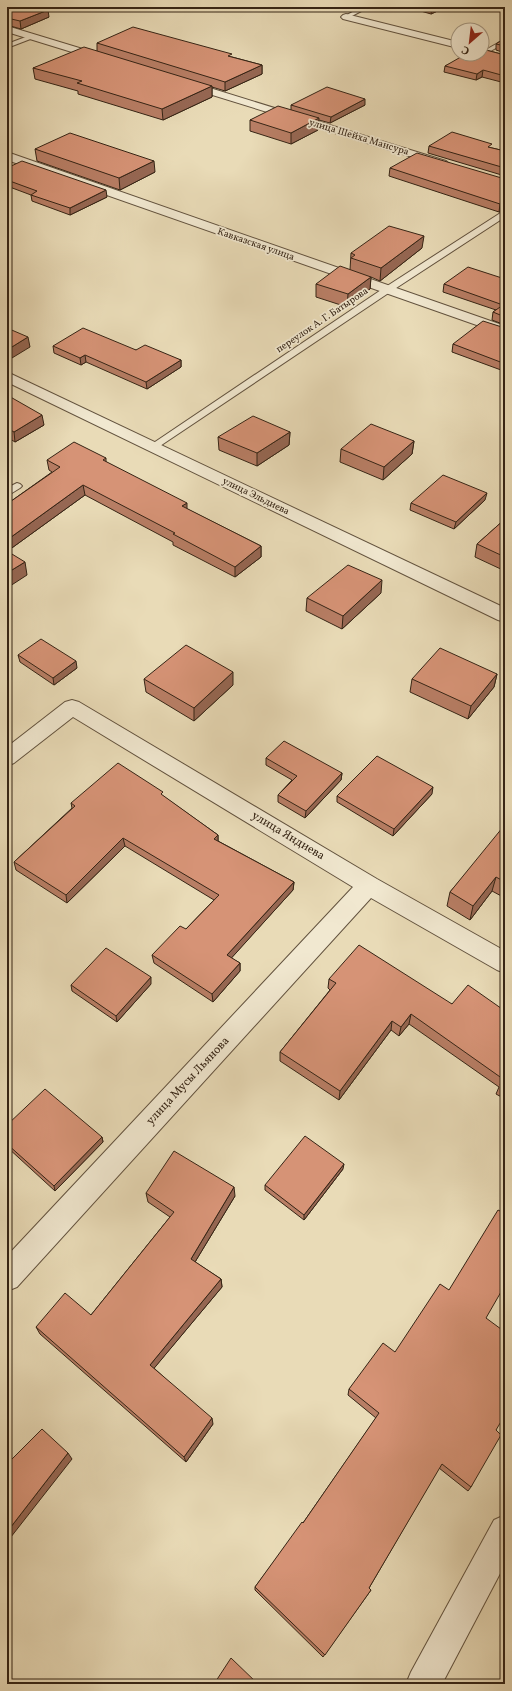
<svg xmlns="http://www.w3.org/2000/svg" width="512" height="1691" font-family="Vollkorn,serif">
	<rect width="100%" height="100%" fill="#e9dbb7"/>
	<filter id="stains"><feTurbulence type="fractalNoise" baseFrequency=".005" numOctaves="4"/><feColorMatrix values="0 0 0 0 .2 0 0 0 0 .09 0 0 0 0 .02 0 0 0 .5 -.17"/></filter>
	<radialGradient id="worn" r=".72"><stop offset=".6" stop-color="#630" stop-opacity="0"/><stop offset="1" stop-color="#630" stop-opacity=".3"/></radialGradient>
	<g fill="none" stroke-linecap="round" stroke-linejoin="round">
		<!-- lane casing -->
		<g stroke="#62523e" stroke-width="2">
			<g id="lane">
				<path d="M362 7H369L348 18 343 17Z"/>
				<path d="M31 35 34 37 33 38 7 48V44Z"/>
				<path d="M505 39V43L487 53 482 52Z"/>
				<path d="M502 212H505V217L390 292 157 448H151L149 446 384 288Z"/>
				<path d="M17 483 20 484 22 486 20 488 7 496V488Z"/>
			</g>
		</g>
		<!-- street casing -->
		<g stroke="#62523e" stroke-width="2">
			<g id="street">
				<path d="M346 14 458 42V48L343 19 341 17 343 15Z"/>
				<path d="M7 26 109 57 110 59 105 62 101 61 7 32Z"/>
				<path d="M184 80 446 161 448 163 446 165H438L180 85 179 83 180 81Z"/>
				<path d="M7 152 505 326V335L7 160Z"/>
				<path d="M7 372 505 608V622L498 620 7 382Z"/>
				<path d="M72 700 79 702 377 879 505 951V973L497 970 371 898 17 1287 7 1291V1256L353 887 73 717 14 763 7 766V747L65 702Z"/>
				<path d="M505 1515V1564L442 1684H406L411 1672 494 1520Z"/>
			</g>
		</g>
		<!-- lane -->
		<use href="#lane" fill="#f1e8d0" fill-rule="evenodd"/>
		<!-- street -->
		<use href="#street" fill="#f1e8d0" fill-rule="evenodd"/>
	</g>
	<!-- wall -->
	<g fill="#b87e65" stroke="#352415">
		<path d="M7 7 49 17 21 29 7 25Z"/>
		<path d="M407 7H446L431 14Z"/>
		<path d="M505 38V53L496 50V44Z"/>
		<path d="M97 43 232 57 262 65V74L225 91 212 87V97L163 120 78 94V91L35 79 33 68 97 51Z"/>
		<path d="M482 49 505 55V83L482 77 476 80 444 72 445 66Z"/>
		<path d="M291 105H365L330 123 319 120 318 130 291 144 250 131V120L291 110Z"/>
		<path d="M429 146 492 148 505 151V176L428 153Z"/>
		<path d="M35 149 155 172 120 190 37 161Z"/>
		<path d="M7 168 107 197 70 215 32 201 31 195 7 186Z"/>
		<path d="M390 168 505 179V210L499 212 389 176Z"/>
		<path d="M422 248 380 281 371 277 370 289 347 307 316 297V284L350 270 351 253Z"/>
		<path d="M505 279V325L492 320 493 312 496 310 443 292 444 284Z"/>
		<path d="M505 328V370L503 369 501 370 452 352 453 344Z"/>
		<path d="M53 346 136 350 181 360V367L147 389 86 362 81 365 54 353Z"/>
		<path d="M7 395 44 425 15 442 7 437Z"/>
		<path d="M290 432 289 445 257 466 219 450 218 437Z"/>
		<path d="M414 441 412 454 383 480 340 462 341 449Z"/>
		<path d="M106 458V462L187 509 261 546V557L235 577 173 545V542L85 495 9 550 7 549V504L52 472 49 470 47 460Z"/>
		<path d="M485 500 454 529 410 510 411 503Z"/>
		<path d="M505 519V571L475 557 477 544Z"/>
		<path d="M381 593 342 629 306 611 307 598Z"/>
		<path d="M18 655 77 668 54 685 20 662Z"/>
		<path d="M497 674 494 687 468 719 410 692 412 679Z"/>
		<path d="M144 679 233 685 194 721 146 692Z"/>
		<path d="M266 758 342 773 341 780 305 818 278 802V795L292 780 266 765Z"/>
		<path d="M432 794 393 836 337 802V796Z"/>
		<path d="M163 796 218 835V841L294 882 293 890 231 958 240 963V971L213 1002 154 963 152 955 186 929 214 900 125 846 67 903 16 870 14 862 72 808 71 803Z"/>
		<path d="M505 828V898L492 891 470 920 447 906 450 892Z"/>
		<path d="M329 979 452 1004 505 1011V1099L496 1094 499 1087 409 1024 399 1036 391 1030 339 1100 280 1061V1052L330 990 328 988Z"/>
		<path d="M151 984 117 1022 72 991 71 985Z"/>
		<path d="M7 1125 102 1137 103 1142 55 1191 7 1147Z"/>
		<path d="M343 1169 304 1220 265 1190V1185Z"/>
		<path d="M146 1193 235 1196 195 1262 221 1279 222 1287 154 1368 213 1424 186 1462 40 1334 36 1327 91 1315 170 1217 148 1202Z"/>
		<path d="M486 1318 496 1430 471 1487 468 1491 439 1468 369 1588 371 1590 323 1657 255 1590V1587L303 1523 376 1418 348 1395 349 1389 395 1352Z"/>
	</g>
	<!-- shaded-wall -->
	<g fill="#966753" stroke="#352415">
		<path d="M434 7H446L431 14 432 8Z"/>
		<path d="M48 10 49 17 21 29 20 21Z"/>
		<path d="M262 65V74L225 91V82Z"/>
		<path d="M483 70 482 77 476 80 477 74Z"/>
		<path d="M212 86V97L163 120 162 109Z"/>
		<path d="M365 99V105L330 123 331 117Z"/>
		<path d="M319 118 318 130 291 144V133Z"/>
		<path d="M154 161 155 172 120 190 119 178Z"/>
		<path d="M106 190 107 197 70 215V208Z"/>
		<path d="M505 203V210L499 212 500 204Z"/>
		<path d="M424 236 422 248 380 281 381 268Z"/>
		<path d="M371 277 370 289 347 307 348 294Z"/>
		<path d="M28 337 30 347 7 361V350Z"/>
		<path d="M85 355 86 362 81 365 80 358Z"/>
		<path d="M181 360V367L147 389 146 382Z"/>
		<path d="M504 361 503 369 501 370 503 363Z"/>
		<path d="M42 415 44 425 15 442 14 432Z"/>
		<path d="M290 432 289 445 257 466V453Z"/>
		<path d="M414 441 412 454 383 480 384 467Z"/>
		<path d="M83 485 85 495 9 550 7 540Z"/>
		<path d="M487 493 485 500 454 529 456 522Z"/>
		<path d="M187 503V513L182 506Z"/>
		<path d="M261 546V557L235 577V567Z"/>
		<path d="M25 562 27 575 7 588V573Z"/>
		<path d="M382 580 381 593 342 629 343 616Z"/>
		<path d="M76 661 77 668 54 685 53 678Z"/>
		<path d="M233 672V685L194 721V708Z"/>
		<path d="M497 674 494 687 468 719 471 706Z"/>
		<path d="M342 773 341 780 305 818 306 811Z"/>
		<path d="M433 787 432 794 393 836 394 829Z"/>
		<path d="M218 835V843L214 839Z"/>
		<path d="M123 838 125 846 67 903 66 895Z"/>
		<path d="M496 877 492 891 470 920 473 906Z"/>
		<path d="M294 882 293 890 227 963V955Z"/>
		<path d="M240 963V971L213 1002 212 994Z"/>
		<path d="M151 977V984L117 1022 116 1016Z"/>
		<path d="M411 1014 409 1024 399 1036 401 1027Z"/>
		<path d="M392 1021 391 1030 339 1100 340 1091Z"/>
		<path d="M102 1137 103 1142 55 1191 54 1186Z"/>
		<path d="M344 1164 343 1169 304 1220V1215Z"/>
		<path d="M234 1187 235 1196 192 1267 191 1259Z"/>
		<path d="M221 1279 222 1287 151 1372 150 1365Z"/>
		<path d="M212 1418 213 1424 186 1462 184 1457Z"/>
		<path d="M68 1453 72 1459 7 1542V1532Z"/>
	</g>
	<!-- building -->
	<g fill="#d69376" stroke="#352415">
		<path d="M7 7H38L48 10 20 21 7 18Z"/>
		<path d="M133 27 232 54 228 56 262 65 225 82 97 43Z"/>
		<path d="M505 38V46L496 44Z"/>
		<path d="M84 47 212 86 162 109 77 83 82 81 33 68Z"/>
		<path d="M482 48V49L505 55V76L483 70 477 74 445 66 466 54H482Z"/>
		<path d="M327 87 365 99 331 117 291 105Z"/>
		<path d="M278 106 319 118 291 133 250 120Z"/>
		<path d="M452 132 492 144 488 147 505 151V168L429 146Z"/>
		<path d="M70 133 154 161 119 178 35 149Z"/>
		<path d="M417 153 505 179V203L500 204 390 168Z"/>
		<path d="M22 161 106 190 70 208 31 195 37 191 7 180V168Z"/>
		<path d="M389 226 424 236 381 268 351 258 355 255 351 253Z"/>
		<path d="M340 266 371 277 348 294 316 284Z"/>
		<path d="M468 267 505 279V317L493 312 503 305 444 284Z"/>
		<path d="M483 321 505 328V361L503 363 453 344Z"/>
		<path d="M7 328 28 337 7 350Z"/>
		<path d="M83 328 136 350 145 345 181 360 146 382 85 355 80 358 53 346Z"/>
		<path d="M7 395 42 415 14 432 7 428Z"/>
		<path d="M253 416 290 432 257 453 218 437Z"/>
		<path d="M371 424 414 441 384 467 341 449Z"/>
		<path d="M74 442 106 458 103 460 187 503 182 506 261 546 235 567 173 534 175 533 83 485 7 540V504L60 467 47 460Z"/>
		<path d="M443 475 487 493 456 522 411 503Z"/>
		<path d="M505 519V557L477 544Z"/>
		<path d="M7 551 25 562 7 573Z"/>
		<path d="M348 565 382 580 343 616 307 598Z"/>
		<path d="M41 639 76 661 53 678 18 655Z"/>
		<path d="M186 645 233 672 194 708 144 679Z"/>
		<path d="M440 648 497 674 471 706 412 679Z"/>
		<path d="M284 741 342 773 306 811 278 795 297 776 266 758Z"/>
		<path d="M377 756 433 787 394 829 337 796Z"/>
		<path d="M118 763 163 792 161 794 218 835 214 839 294 882 227 955 240 963 212 994 152 955 180 926 186 929 219 895 123 838 66 895 14 862 75 806 71 803Z"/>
		<path d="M503 827 505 828V882L496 877 473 906 450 892Z"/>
		<path d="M359 945 452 1004 468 985 505 1011V1088L500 1085 503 1079 411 1014 401 1027 392 1021 340 1091 280 1052 336 983 329 979Z"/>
		<path d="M106 948 151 977 116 1016 71 985Z"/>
		<path d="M45 1089 102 1137 54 1186 7 1144V1125Z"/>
		<path d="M305 1136 344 1164 304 1215 265 1185Z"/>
		<path d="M174 1151 234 1187 191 1259 221 1279 150 1365 212 1418 184 1457 36 1327 65 1293 91 1315 174 1212 146 1193Z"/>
		<path d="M505 1204V1285L486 1318 505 1332V1415L496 1430 501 1435 471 1487 442 1464 369 1588 371 1590 325 1655 255 1587 302 1522 303 1523 379 1413 349 1389 383 1343 395 1352 440 1284 449 1290 498 1210 500 1211Z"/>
		<path d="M42 1429 68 1453 7 1532V1464Z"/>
		<path d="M231 1658 258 1684H214Z"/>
	</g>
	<g text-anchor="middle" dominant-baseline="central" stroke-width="3.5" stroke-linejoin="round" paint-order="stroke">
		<!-- far-street labels -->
		<g font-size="10" fill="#352415" stroke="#f1e8d0">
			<text transform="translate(359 137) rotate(17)">улица Шейха Мансура</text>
			<text transform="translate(256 244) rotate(19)">Кавказская улица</text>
			<text transform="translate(322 320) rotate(-34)">переулок А. Г. Батырова</text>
			<text transform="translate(256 496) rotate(26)">улица Эльдиева</text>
		</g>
		<!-- street labels -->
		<g font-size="12" fill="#352415" stroke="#f1e8d0">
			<text transform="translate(288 836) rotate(31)">улица Яндиева</text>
			<text transform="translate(188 1081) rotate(-47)">улица Мусы Льянова</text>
		</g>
	</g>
	<!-- margin -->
	<rect width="512" height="1691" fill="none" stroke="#e9dbb7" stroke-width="24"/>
	<rect x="8" y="8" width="496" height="1675" fill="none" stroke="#352415" stroke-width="2"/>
	<rect x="12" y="12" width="488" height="1667" fill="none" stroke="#352415"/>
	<!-- north arrow -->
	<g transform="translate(470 42) rotate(208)"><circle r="19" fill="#f1e8d0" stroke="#a69a85"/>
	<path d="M0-3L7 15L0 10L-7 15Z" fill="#8f2418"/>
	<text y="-6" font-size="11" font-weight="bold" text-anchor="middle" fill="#352415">С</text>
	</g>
	<rect width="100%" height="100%" filter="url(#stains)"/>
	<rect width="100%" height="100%" fill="url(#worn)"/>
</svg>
